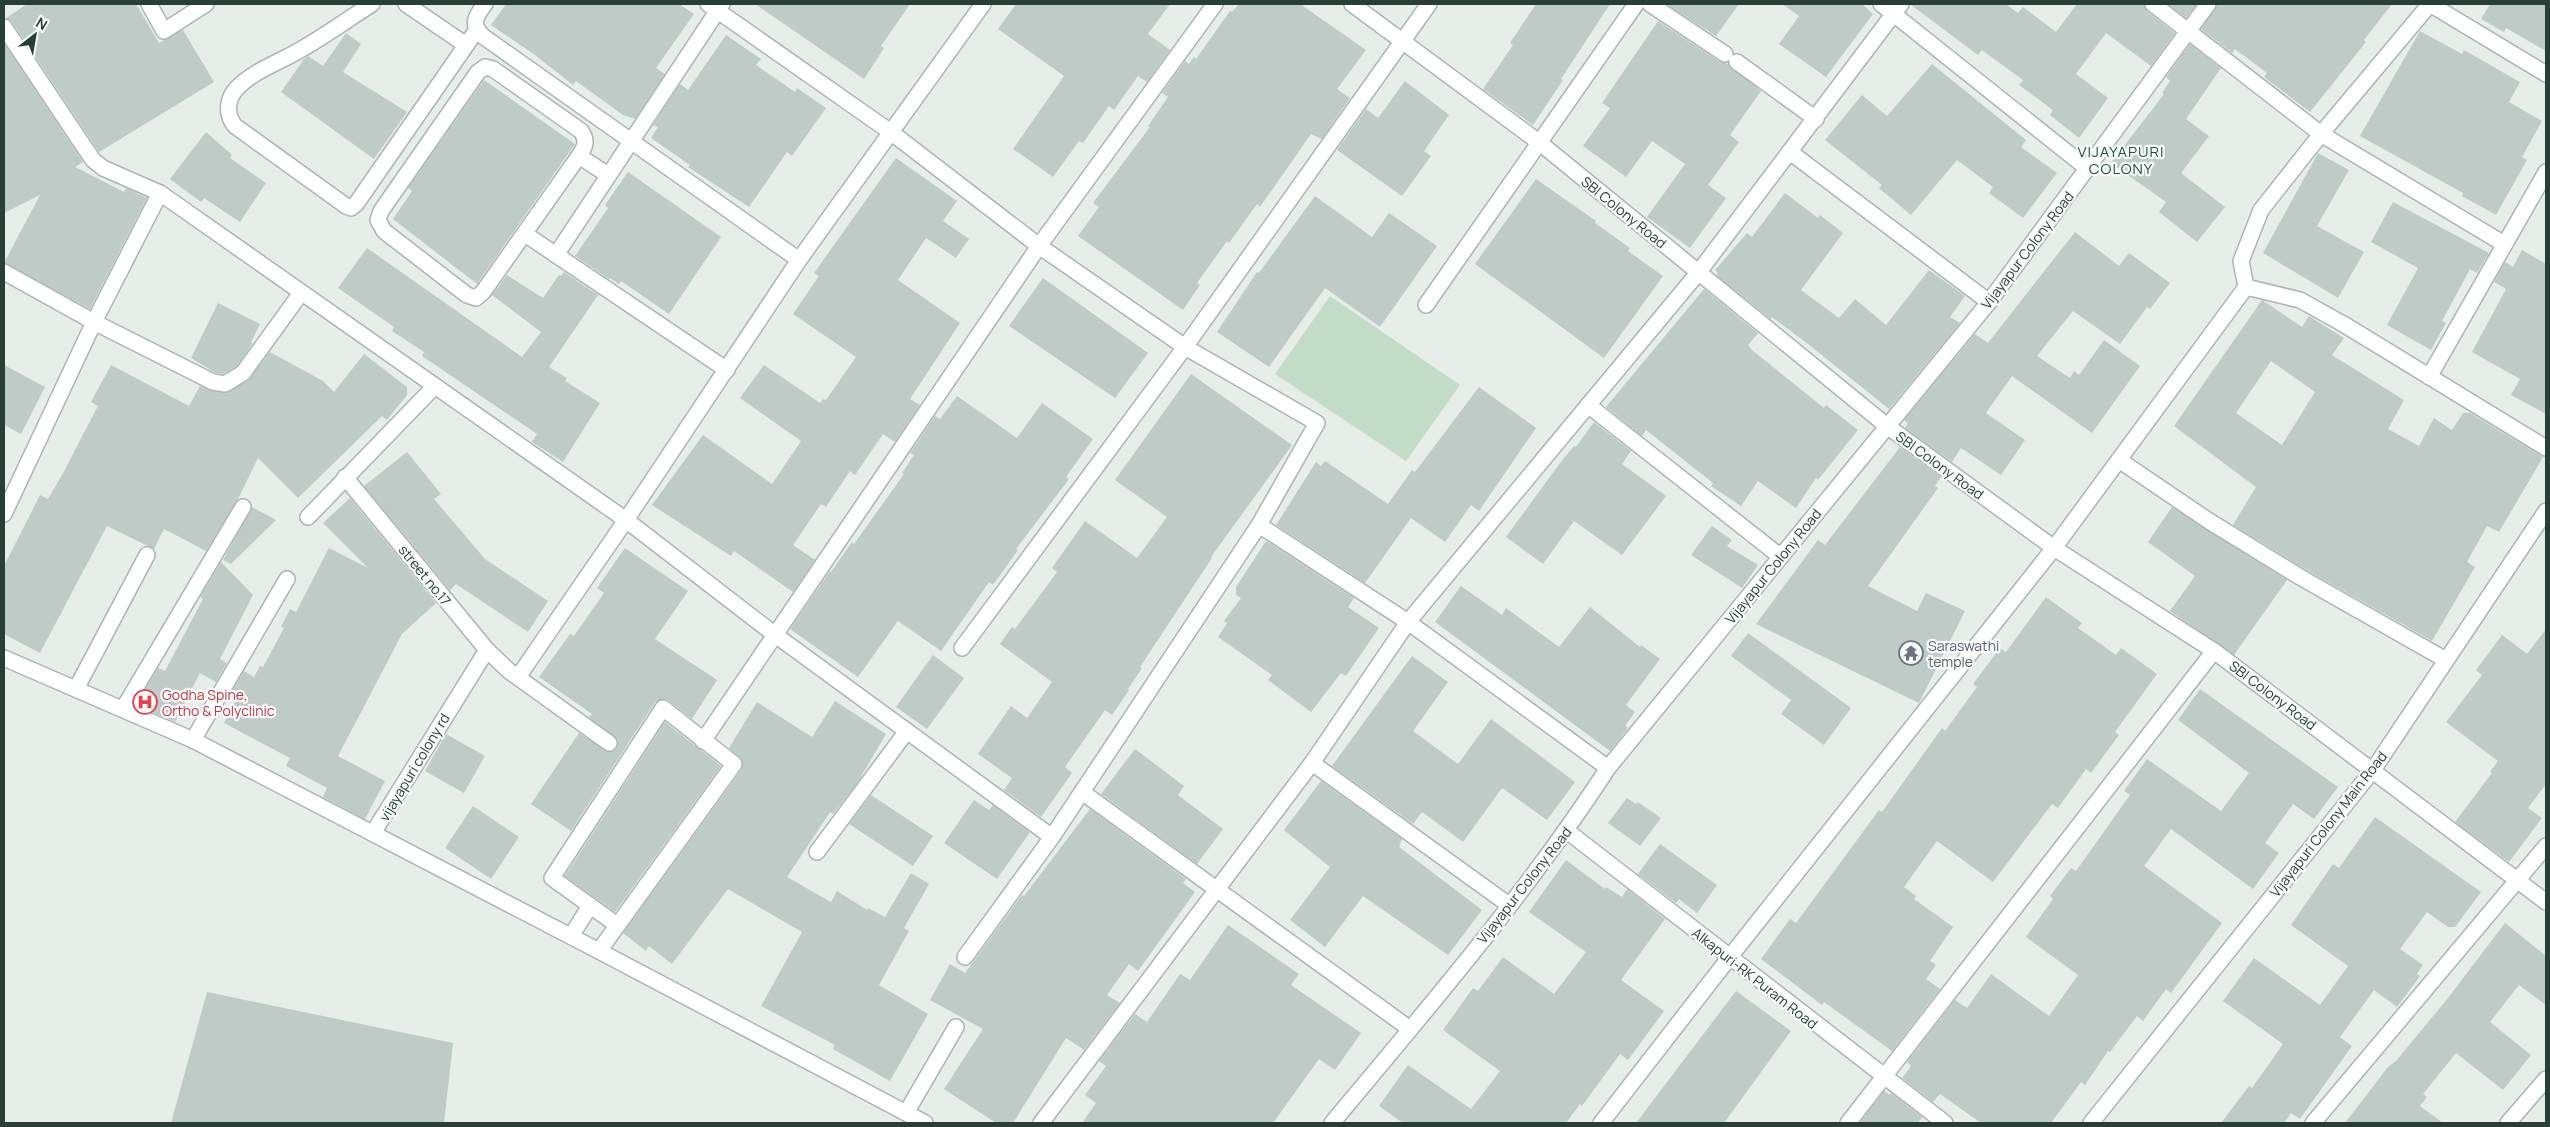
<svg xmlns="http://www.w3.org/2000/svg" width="2550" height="1127" font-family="Manrope,sans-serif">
	<rect width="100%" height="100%" fill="#e7eeea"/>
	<!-- green -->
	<path fill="#c3dcc8" d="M1330 296 1460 385 1406 461 1275 374Z"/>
	<!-- building -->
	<g fill="#bfcbc6" fill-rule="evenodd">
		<path d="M27 4H136L159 43 183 30 214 82 99 152 12 22 6 18Z"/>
		<path d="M506 4H679L694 14 656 68 665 74 635 119 623 115 576 81 573 85 535 55 491 25Z"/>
		<path d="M755 4H910L881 46 884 48 864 79Z"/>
		<path d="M1016 4H1170L1148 34 1170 50 1147 82 1138 76 1114 110 1109 106 1083 143 1079 141 1053 177 1013 149 1064 76 998 29Z"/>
		<path d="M1239 4H1300L1366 50 1337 89 1350 98 1322 139 1311 134 1260 207 1257 204 1229 243 1227 241 1197 283 1200 285 1183 310 1078 236 1099 207 1093 203 1150 127 1148 126 1168 97 1162 93 1185 61 1189 64 1194 57 1196 59 1230 11 1232 12Z"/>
		<path d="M1536 4H1610L1561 79 1563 80 1533 125 1483 89 1513 45 1510 43Z"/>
		<path d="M1671 4H1739L1716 36 1669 6Z"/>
		<path d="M1782 4H1862L1873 14 1826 77 1779 44 1799 16Z"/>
		<path d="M1910 4H2006L2018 13 2023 7 2056 32 2077 4H2144L2147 11 2175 33 2151 66 2106 33 2076 74 2108 98 2079 138 2050 115 2053 110 2019 85 2023 80 1982 50 1978 55Z"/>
		<path d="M2168 4H2197L2186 18Z"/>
		<path d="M2217 4H2392L2364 40 2366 42 2310 112 2264 77 2267 73 2235 49 2232 53 2201 29Z"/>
		<path d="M2490 4H2546V51L2506 28 2504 32 2481 19Z"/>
		<path d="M1658 21 1720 62 1726 63 1761 91 1730 135 1739 142 1708 185 1726 198 1690 248 1647 217 1685 164 1652 141 1626 177 1583 146 1610 108 1602 103Z"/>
		<path d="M2420 31 2462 54 2464 50 2520 82 2509 102 2542 121 2522 157 2527 160 2496 215 2462 196 2463 193 2360 136Z"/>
		<path d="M346 33 361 44 343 72 407 112 374 159 281 92 304 59 308 56 323 66Z"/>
		<path d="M726 35 761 59 756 65 795 92 797 88 826 108 792 156 787 152 749 207 688 167 690 165 651 138 658 127 653 125 680 84 688 90Z"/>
		<path d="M4 43 83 162 75 167 124 192 126 188 147 198 90 309 4 263 40 195 4 213Z"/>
		<path d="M2190 44 2221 68 2186 119 2209 136 2181 173 2225 207 2197 242 2159 212 2166 202 2111 163 2164 94 2162 93 2170 81 2166 77Z"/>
		<path d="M1932 64 2026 140 2021 147 2057 173 2023 218 1989 193 1993 187 1957 160 1911 215 1879 188 1882 185 1825 140 1862 95 1887 116Z"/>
		<path d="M484 80 575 144 477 284 393 219 412 191 408 188Z"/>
		<path d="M1405 81 1449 115 1424 151 1431 156 1402 196 1337 150 1366 109 1378 118Z"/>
		<path d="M206 132 232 155 230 158 266 183 240 222 204 198 201 202 170 179Z"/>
		<path d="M2318 153 2349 170 2317 226 2364 252 2338 298 2263 253Z"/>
		<path d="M896 158 957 201 943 221 969 239 956 258 926 238 898 280 960 323 910 399 920 405 895 442 883 434 855 475 850 471 826 507 821 504 793 545 815 560 793 592 734 551 731 556 652 505 703 435 772 484 801 441 740 398 764 365 820 403 823 399 826 400 856 357 793 314 819 276 814 273Z"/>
		<path d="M628 172 721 237 669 314 621 281 619 284 610 278 609 279 575 256 608 208 605 205Z"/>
		<path d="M1536 179 1596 221 1595 223 1630 248 1628 251 1663 276 1604 358 1475 264Z"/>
		<path d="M1785 193 1818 218 1820 215 1843 233 1801 290 1839 318 1855 299 1886 325 1929 270 1965 296 1950 317 1960 323 1889 409 1808 344 1772 317 1771 319 1716 275 1718 273 1715 270 1747 233 1752 237Z"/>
		<path d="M1315 196 1372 237 1389 213 1437 246 1380 327 1325 288 1269 367 1217 332 1257 272 1259 273Z"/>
		<path d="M2393 202 2489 253 2477 273 2470 269 2442 321 2446 323 2431 350 2387 325 2418 268 2371 242Z"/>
		<path d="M2075 232 2119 266 2129 253 2170 283 2150 309 2147 307 2120 344 2073 311 2037 356 2070 378 2074 371 2079 375 2104 340 2140 366 2092 433 2012 376 1986 413 2025 440 2001 475 1961 448 1952 462 1905 428 1908 423 1904 420 1975 334 1988 343Z"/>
		<path d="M367 248 522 357 541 332 492 295 507 275 543 298 559 275 561 276 564 272 598 295 549 367 567 378 565 381 600 403 563 462 532 442 537 434 422 356 424 352 392 331 394 327 338 288Z"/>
		<path d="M2522 250 2546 264V414L2511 395 2520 379 2472 352 2506 289 2494 282 2505 262 2513 267Z"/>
		<path d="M1043 278 1148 353 1115 398 1009 326Z"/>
		<path d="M1704 289 1758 333 1748 345 1752 350 1824 408 1826 405 1858 430 1818 480 1816 478 1796 508 1758 481 1741 506 1711 486 1713 483 1646 430 1642 436 1606 407Z"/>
		<path d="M2262 300 2302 327 2309 316 2344 338 2332 355 2404 400 2388 429 2419 446 2434 418 2452 430 2463 413H2470L2543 457 2499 532 2487 526 2467 562 2475 567 2432 641 2305 569 2233 525 2256 487 2174 426ZM2271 361 2315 392 2282 445 2236 413Z"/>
		<path d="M218 303 260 324 251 342 253 343 237 366 223 374 216 373 191 358Z"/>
		<path d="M270 352 323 381 334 392 364 354 407 387V395L387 420 382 416 298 498 258 458 238 499 206 551 164 529 154 549 107 526 40 653 4 634V566L40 495 48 499 62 475 98 406 91 402 111 365 189 406 200 386 224 393 248 381Z"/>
		<path d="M4 365 45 387 21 434 4 425Z"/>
		<path d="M1191 374 1292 445 1211 557 1212 558 1140 667 1142 668 1128 689 1129 690 1112 715 1105 710 1065 767 1072 773 1041 817 1004 790 1012 778 978 754 1011 706 1027 718 1052 682 1000 644 1012 627 1015 629 1057 572 1052 568 1085 521 1137 558 1167 517 1115 480Z"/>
		<path d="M1479 387 1536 428 1479 511 1471 505 1445 542 1411 518 1365 583 1276 525 1316 462 1321 466 1325 461 1388 504 1412 470 1415 472Z"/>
		<path d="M957 396 1017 438 1042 403 1093 439 1066 477 1069 479 1016 549 1018 550 993 585 989 582 941 651 898 621 858 677 790 629 830 571 831 572 852 542 854 544 904 474 902 473 914 455 910 453 935 416 940 419Z"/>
		<path d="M1594 422 1631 451 1622 464 1666 496 1622 555 1574 521 1543 564 1506 537 1560 463 1574 446 1576 447Z"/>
		<path d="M1900 447 1941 477 1935 486 1938 488 1868 586 1917 611 1926 593 1965 611 1919 703 1756 624 1818 540 1825 545Z"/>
		<path d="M407 452 441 494 434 499 485 559 548 601 528 632 456 584 450 590 364 486Z"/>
		<path d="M350 498 436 603 402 634 338 756 385 781 365 819 323 797 327 788 286 766 290 758 224 723 239 694 233 690 244 671 254 677 260 666 263 667 284 628 281 627 290 609 296 612 329 548 368 568 323 523Z"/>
		<path d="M252 507 276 520 231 564 223 560Z"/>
		<path d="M2172 507 2287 580 2234 655 2170 611 2195 576 2148 542Z"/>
		<path d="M1712 526 1732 540 1727 546 1758 565 1742 588 1691 555Z"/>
		<path d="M1266 541 1354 598 1348 607 1379 628 1346 676 1341 673 1311 712 1268 680 1272 675 1218 637 1227 623 1224 621 1241 598 1236 595V587Z"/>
		<path d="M625 548 688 591 655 639 717 680 692 719 668 700 664 699 655 702 571 831 531 804 579 733 608 752 616 749 618 740 589 717 592 714 539 677 570 634 574 636 604 593 597 588Z"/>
		<path d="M221 562 253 595 220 659 227 663 216 682 200 673 175 722 136 705 158 668 165 671 203 599 200 597Z"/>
		<path d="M1461 586 1502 615 1506 608 1559 647 1590 607 1640 647 1641 645 1660 659 1626 705 1635 712 1625 726 1628 728 1610 751 1435 622Z"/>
		<path d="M2046 597 2082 623 2078 628 2116 655 2121 648 2157 674 2115 732 2119 735 2091 773 2086 769 2058 808 2052 804 1993 882 1937 841 1904 887 1916 896 1914 899 1953 927 1930 961 1936 965 1926 979 1940 989 1892 1051 1824 1002 1822 1005 1761 959 1790 919 1796 923 1879 810 1882 812 1942 728 1945 731 1977 687 1973 684 2000 648 2006 652Z"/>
		<path d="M2546 629V784L2528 808 2542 818 2509 862 2455 822 2492 773 2490 772 2498 761 2446 722 2482 675 2476 670 2502 635 2527 654Z"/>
		<path d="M1748 633 1851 708 1824 745 1781 714 1791 700 1731 656Z"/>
		<path d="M933 655 964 678 927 729 896 707Z"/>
		<path d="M1412 656 1448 682 1413 731 1458 764 1491 719 1575 782 1547 820 1502 788 1463 842 1422 812 1413 824 1332 766Z"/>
		<path d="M2200 689 2338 787 2314 819 2293 804 2265 843 2279 853 2253 889 2171 829 2144 866 2222 923 2171 993 2166 989 2143 1021 2137 1016 2110 1052 2108 1051 2085 1085 2081 1082 2051 1123H1981L1940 1094 1933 1102 1902 1078 1911 1066 1907 1062 1955 1000 1967 1008 1991 974 2049 1016 2078 975 2026 937 2053 899 2050 896 2071 868 2076 871 2130 795 2124 791 2147 759 2221 811 2249 773 2178 720Z"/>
		<path d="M835 701 886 734 856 785 833 814 830 812 787 877 831 902 837 891 867 910 868 908 885 917 911 873 929 884 904 928 909 931 879 985 928 1014 890 1081 833 1049 835 1045 761 1006 802 932 728 889 672 964 649 946 646 951 623 933 742 769V760L729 748 757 702 812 737Z"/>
		<path d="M665 722 721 766 615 912 565 876Z"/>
		<path d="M446 734 485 756 464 793 425 771Z"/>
		<path d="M1135 749 1184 786 1178 795 1223 829 1197 864 1101 794Z"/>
		<path d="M1321 781 1402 839 1399 847 1482 910 1448 955 1363 896 1325 947 1290 920 1330 867 1284 830Z"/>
		<path d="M871 795 933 836 913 866 849 824Z"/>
		<path d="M1627 798 1636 804 1638 802 1661 818 1640 846 1608 823Z"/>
		<path d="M974 800 989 810 993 805 1030 832 997 879 944 843Z"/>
		<path d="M473 806 519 837 491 879 445 848Z"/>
		<path d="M1090 809 1186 879 1183 883 1195 892 1138 971 1129 964 1107 995 1120 1003 1084 1050 1066 1038 1013 1123H996L944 1089 983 1029 930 1000 950 964 965 973 1022 895 1024 896Z"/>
		<path d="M2375 817 2481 892 2455 927H2448L2427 912 2400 949 2423 965 2417 974 2420 976 2397 1007 2374 990 2340 1037 2352 1046 2300 1119 2291 1113 2284 1123H2221L2249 1086 2252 1088 2283 1044 2223 1001 2254 958 2320 1005 2348 966 2291 925 2333 864 2339 868Z"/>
		<path d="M1660 844 1717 885 1697 913 1679 899 1676 903 1638 874Z"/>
		<path d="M1566 860 1605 889 1606 887 1622 897 1627 889 1665 919 1621 980 1664 1011 1628 1060 1620 1054 1582 1106 1580 1104 1566 1123H1403L1379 1106 1408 1065 1471 1109 1500 1071 1443 1030 1473 988 1478 991 1503 957 1554 994 1586 952 1529 912Z"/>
		<path d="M2505 923 2546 956V1005L2519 985 2490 1022 2531 1055 2503 1090 2456 1053 2423 1094 2427 1097 2420 1106 2443 1123H2345L2388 1067 2396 1061 2448 998Z"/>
		<path d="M1228 925 1299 974 1291 985 1361 1033 1335 1070 1319 1059 1273 1123H1082L1096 1103 1085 1095 1106 1066 1099 1061 1135 1014 1147 1022 1180 974 1190 980Z"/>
		<path d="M1736 991 1791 1031 1724 1123H1636Z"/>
		<path d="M207 992 453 1043 444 1123H171Z"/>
		<path d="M1884 1091 1890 1095 1891 1093 1922 1117 1918 1123H1860Z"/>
	</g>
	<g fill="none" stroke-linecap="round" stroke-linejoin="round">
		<!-- minor casing -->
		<g stroke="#aab6b1" stroke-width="18">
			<g id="minor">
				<path d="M149 4 164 31 206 4"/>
				<path d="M372 4C348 19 325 36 300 50 280 62 253 71 237 88 226 100 226 115 235 126L346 206 351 208 356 204 476 31"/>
				<path d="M406 4 466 45"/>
				<path d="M485 4C475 17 470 25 484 37L799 260"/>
				<path d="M708 4 892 133 1039 246 1185 347 1317 423 1259 525 1052 837 965 957"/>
				<path d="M1352 4 1540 143 1887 426 2054 548 2214 651 2546 902"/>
				<path d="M1650 4 1725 54"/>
				<path d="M1881 4 2088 169"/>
				<path d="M2153 4 2321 134 2504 244"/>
				<path d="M2430 4 2321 134 2261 210 2241 261 2246 287 2300 300 2345 325 2546 448"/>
				<path d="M2430 4 2546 74"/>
				<path d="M4 27 93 160 103 168 160 193 626 520 774 634 1052 837"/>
				<path d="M1737 62 1816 119"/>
				<path d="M485 67 493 69 581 131C588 141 585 147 579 156L483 292 476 298 467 295 384 231 378 220 381 211 478 72Z"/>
				<path d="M1790 152 1989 302"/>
				<path d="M579 156 608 175"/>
				<path d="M525 234 727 370"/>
				<path d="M556 255 722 4"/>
				<path d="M4 272 94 322 213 382 225 384 243 373 301 293"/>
				<path d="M1426 305 1636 4"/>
				<path d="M2429 377 2546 172"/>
				<path d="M1588 405 1781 557"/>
				<path d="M2119 460 2209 521 2300 577 2446 660"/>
				<path d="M345 477 487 650 509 671 609 743"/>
				<path d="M4 514 94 322 160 193"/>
				<path d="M308 517 435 386"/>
				<path d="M1259 525 1408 622 1608 768"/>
				<path d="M962 648 1185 347 1429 4"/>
				<path d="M4 658 193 740 599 951 925 1123"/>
				<path d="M518 677 626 520 799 260 983 4"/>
				<path d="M76 689 147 555"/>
				<path d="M123 709 243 507"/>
				<path d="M193 740 287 579"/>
				<path d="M703 741 1039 246 1215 4"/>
				<path d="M1312 763 1509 905"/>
				<path d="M1082 792 1410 1029"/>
				<path d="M1567 831 1945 1123"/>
				<path d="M373 833 487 650"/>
				<path d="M817 852 907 731"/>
				<path d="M571 936 590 906"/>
				<path d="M599 951 734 764 663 708 552 878 617 925"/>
				<path d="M906 1113 956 1027"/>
				<path d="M1041 1123 1312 763 1408 622 1698 273 1901 4"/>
				<path d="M1332 1123C1428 1008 1526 894 1608 768L1989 302 2208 4"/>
				<path d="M1601 1123 1729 958 2054 548 2246 287"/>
				<path d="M1848 1123 2214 651"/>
				<path d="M2091 1123 2373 770 2546 511"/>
				<path d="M2313 1123 2546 846"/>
				<path d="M2508 1123 2546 1079"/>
			</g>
		</g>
		<!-- minor -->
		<use href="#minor" stroke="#fff" stroke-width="15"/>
	</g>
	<!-- icons -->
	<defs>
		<g id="temple-ring" transform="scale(1.25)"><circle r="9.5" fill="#f7faf9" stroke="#6b7280" stroke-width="1.5"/><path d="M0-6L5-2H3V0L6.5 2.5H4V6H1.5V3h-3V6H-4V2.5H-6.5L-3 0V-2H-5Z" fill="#6b7280"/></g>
		<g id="hospital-ring" transform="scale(1.25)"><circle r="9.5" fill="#f7faf9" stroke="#e0444e" stroke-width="1.5"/><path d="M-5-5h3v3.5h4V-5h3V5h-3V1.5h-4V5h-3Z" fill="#e0444e"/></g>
	</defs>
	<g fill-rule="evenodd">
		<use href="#temple-ring" x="1911" y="653"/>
		<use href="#hospital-ring" x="145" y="702"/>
	</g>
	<g text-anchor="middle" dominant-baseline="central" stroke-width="4.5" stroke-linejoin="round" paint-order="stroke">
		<!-- street labels -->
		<g font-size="14" fill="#273f37" stroke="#f7faf9">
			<text transform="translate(1624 212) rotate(39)">SBI Colony Road</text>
			<text transform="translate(2027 250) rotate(-53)">Vijayapur Colony Road</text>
			<text transform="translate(1940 465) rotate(36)">SBI Colony Road</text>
			<text transform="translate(1773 566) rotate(-51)">Vijayapur Colony Road</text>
			<text transform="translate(425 575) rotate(51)">street no.17</text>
			<text transform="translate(2273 695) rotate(37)">SBI Colony Road</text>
			<text transform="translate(414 767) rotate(-59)">vijayapuri colony rd</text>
			<text transform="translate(2328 824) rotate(-52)">Vijayapuri Colony Main Road</text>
			<text transform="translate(1524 885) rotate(-52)">Vijayapur Colony Road</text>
			<text transform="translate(1755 978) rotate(38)">Alkapuri-RK Puram Road</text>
		</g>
		<!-- worship labels -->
		<g font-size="14" fill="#5b616d" stroke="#f7faf9" text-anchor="start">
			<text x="1928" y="645">Saraswathi<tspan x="1928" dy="16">temple</tspan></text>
		</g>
		<!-- health labels -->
		<g font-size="14" fill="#be3a42" stroke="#f7faf9" text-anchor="start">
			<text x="162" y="694">Godha Spine,<tspan x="162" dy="16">Ortho &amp; Polyclinic</tspan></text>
		</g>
		<!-- neighbourhood labels -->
		<g font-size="15" letter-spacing="1" fill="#254f42" stroke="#f7faf9">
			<text x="2121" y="151">VIJAYAPURI<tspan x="2121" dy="17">COLONY</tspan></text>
		</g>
	</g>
	<!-- border -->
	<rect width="2550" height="1127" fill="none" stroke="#273f37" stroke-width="10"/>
	<!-- north arrow -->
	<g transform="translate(35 35) rotate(31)" stroke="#f7faf9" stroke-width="4" paint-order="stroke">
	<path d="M0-4L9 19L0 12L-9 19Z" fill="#273f37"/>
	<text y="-8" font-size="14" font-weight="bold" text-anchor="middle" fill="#273f37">N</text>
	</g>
</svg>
